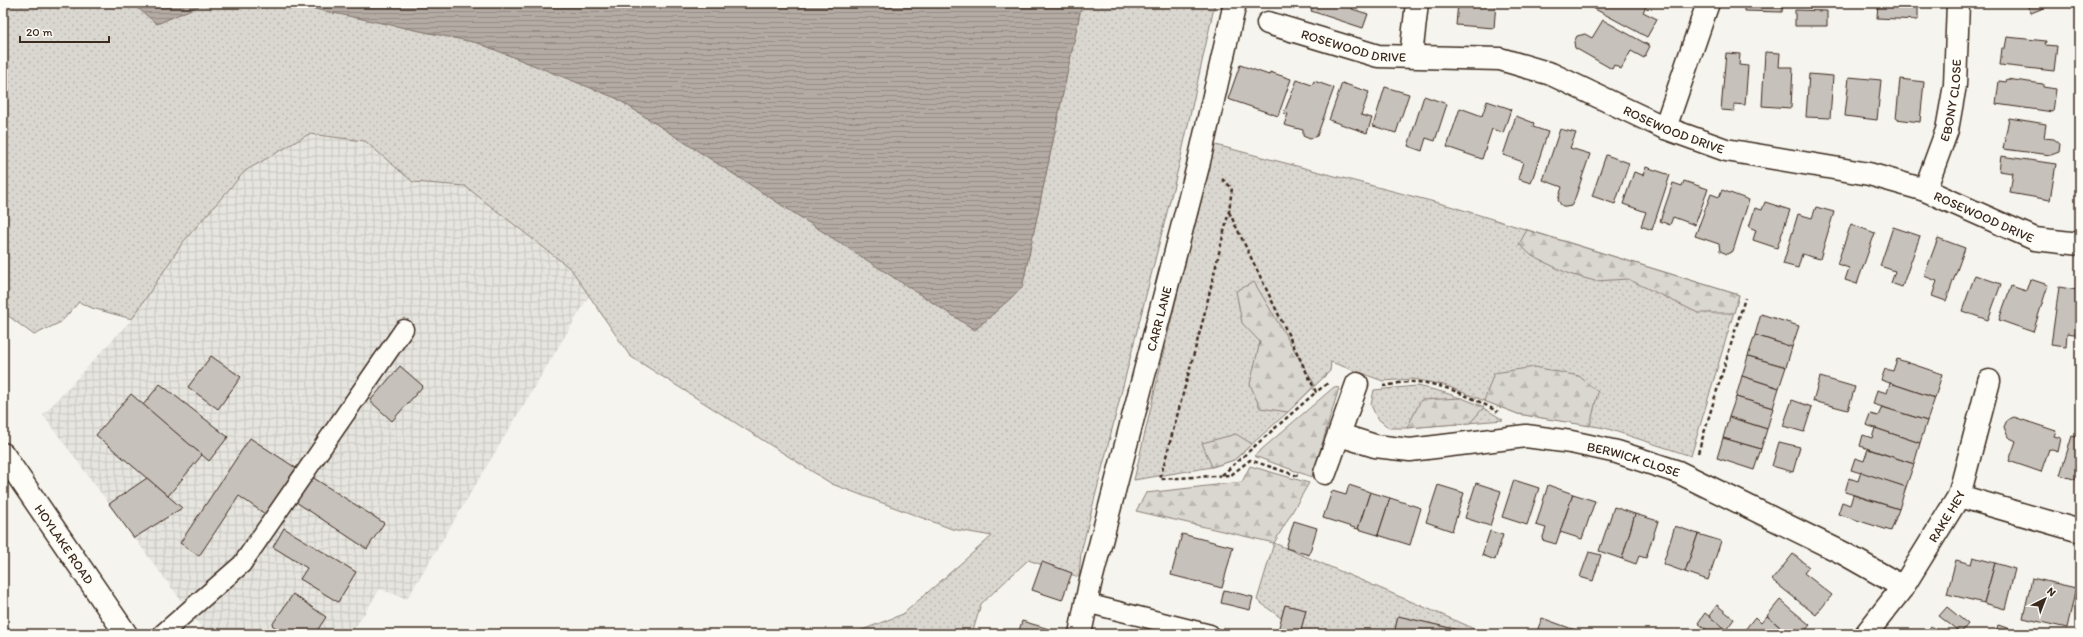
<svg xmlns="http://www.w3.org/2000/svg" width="2083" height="637" font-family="Itim,sans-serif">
	<defs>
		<pattern id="industrial-grid" width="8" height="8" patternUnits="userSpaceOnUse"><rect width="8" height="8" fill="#e7e5df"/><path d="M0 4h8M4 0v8" fill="none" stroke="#c7c5bf"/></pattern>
		<pattern id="grass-dots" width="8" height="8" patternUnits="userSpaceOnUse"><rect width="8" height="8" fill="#dad6d0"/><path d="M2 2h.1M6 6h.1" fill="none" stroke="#bcb8b2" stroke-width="1.8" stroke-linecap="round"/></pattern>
		<pattern id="forest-firs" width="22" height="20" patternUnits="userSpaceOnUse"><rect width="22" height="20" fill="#dad6d0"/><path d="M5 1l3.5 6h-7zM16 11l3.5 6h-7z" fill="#bcb8b2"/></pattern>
		<pattern id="water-rules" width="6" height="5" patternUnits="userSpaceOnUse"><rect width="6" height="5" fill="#b4aca4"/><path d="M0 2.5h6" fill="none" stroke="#948c85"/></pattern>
	</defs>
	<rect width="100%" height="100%" fill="#f5f4ee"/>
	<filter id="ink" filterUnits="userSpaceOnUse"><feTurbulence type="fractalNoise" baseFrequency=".025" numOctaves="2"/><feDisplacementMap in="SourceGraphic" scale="8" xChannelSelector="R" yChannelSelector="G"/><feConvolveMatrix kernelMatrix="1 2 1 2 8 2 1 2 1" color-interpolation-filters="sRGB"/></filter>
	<g filter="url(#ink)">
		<!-- industrial -->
		<path fill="url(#industrial-grid)" d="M309 134 365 141 413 182 465 186 571 269 589 296 407 599 380 589 351 634H206L43 415 132 319 183 242 245 171Z"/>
		<!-- grass -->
		<g fill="url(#grass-dots)" stroke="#8a8077">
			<path d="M3 3H132L157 24 205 3H286L478 43 616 98 975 330 1022 288 1082 3H1215L1180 161 1081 552 1079 577 1028 560 981 604 972 634H852L903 614 992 536 952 529 832 484 630 356 571 269 465 186 413 182 365 141 309 134 245 171 183 242 132 319 92 308 79 302 61 322 34 335 3 312Z"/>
			<path d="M1212 144 1450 206 1739 295 1691 456 1605 428 1518 414 1444 385 1413 379 1383 381 1331 362 1330 371 1288 412 1234 460 1212 467 1134 480Z"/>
			<path d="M1417 386C1448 392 1477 402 1503 420L1407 428H1389L1377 418 1371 405 1374 390Z"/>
			<path d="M1274 543 1466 625 1483 634H1462V631L1398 616 1394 634H1300L1306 610 1285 605 1281 618 1257 600Z"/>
		</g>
		<!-- forest -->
		<g fill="url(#forest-firs)" stroke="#8a8077">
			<path d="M1527 230 1739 295 1734 313H1698L1628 279 1595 281 1569 274 1532 256 1519 244Z"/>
			<path d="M1254 282 1315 385 1288 412 1260 408 1250 384 1260 342 1242 323 1236 291Z"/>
			<path d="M1535 367 1579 376 1598 392 1590 426 1518 414 1484 401 1494 373Z"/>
			<path d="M1334 387 1339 388 1312 477 1254 456Z"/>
			<path d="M1462 398 1484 407 1470 423 1407 428 1421 400Z"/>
			<path d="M1236 434 1252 444 1234 460 1212 467 1202 443Z"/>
			<path d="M1250 466 1309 483 1274 543 1136 511 1146 493 1242 482Z"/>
		</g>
		<!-- water -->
		<g fill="url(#water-rules)" stroke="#84786e">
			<path d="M132 3H205L157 24Z"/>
			<path d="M286 3H1082L1022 288 975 330 616 98 478 43Z"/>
		</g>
		<!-- building -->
		<g fill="#c7c1bb" stroke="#3b2a1e">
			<path d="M1314 3H1354L1352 9 1368 14 1363 28 1311 11Z"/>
			<path d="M1458 3H1496L1494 28 1456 25Z"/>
			<path d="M1596 3H1648L1643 12 1657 19 1647 37 1593 8Z"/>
			<path d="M1744 3H1783L1782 12 1744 11Z"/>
			<path d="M1878 3H1918V20L1877 18Z"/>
			<path d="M2026 3H2056L2031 13Z"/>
			<path d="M1795 10 1827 11V26H1795Z"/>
			<path d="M1603 20 1650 46 1644 58 1631 51 1621 69 1614 65 1612 69 1575 48 1574 42 1577 36 1585 34 1592 38Z"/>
			<path d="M2007 37 2046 41 2045 45 2057 46 2054 71 2000 65 2002 48H2005Z"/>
			<path d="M1765 52 1780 53 1779 67H1793L1791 108 1762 106Z"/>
			<path d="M1726 53 1740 54 1739 65 1748 66 1745 105 1734 104V111L1721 110Z"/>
			<path d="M1240 65 1269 75 1270 72 1291 79 1278 116 1228 99Z"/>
			<path d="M1809 74 1833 76 1830 118 1806 117Z"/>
			<path d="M1849 77 1881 80 1877 120 1845 116Z"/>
			<path d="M1900 79 1924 82 1920 122 1896 119Z"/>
			<path d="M2007 79 2043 84V87L2056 89 2053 112 1996 104 1999 81 2006 82Z"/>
			<path d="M1297 80 1312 85 1314 81 1334 88 1317 136 1310 139 1303 136V130L1284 125 1288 114 1284 113Z"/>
			<path d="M1342 83 1369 92 1361 115 1372 118 1367 133 1329 120Z"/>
			<path d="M1385 87 1409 94 1396 133 1373 126Z"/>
			<path d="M1424 96 1447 104 1435 141 1426 138 1422 151 1408 146Z"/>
			<path d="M1487 101 1511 109 1503 133 1492 129 1482 159 1447 147 1460 108 1482 116Z"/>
			<path d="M1516 116 1534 123 1533 127 1548 132 1531 183 1518 179 1523 162 1503 155Z"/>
			<path d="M2009 118 2046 124 2044 138 2054 139 2060 144 2059 152 2051 155 2003 149Z"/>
			<path d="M1560 129 1576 133 1570 148 1590 154 1574 201 1571 206 1566 207 1561 205 1558 200 1562 187 1543 180Z"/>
			<path d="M1606 155 1629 163 1615 204 1592 196Z"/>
			<path d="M2001 156 2056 164 2050 200 2010 193 2013 173 1999 171Z"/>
			<path d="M1646 167 1670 175 1652 230 1641 226 1646 212 1623 204 1634 172 1643 175Z"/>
			<path d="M1684 181 1708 189 1695 225 1673 217 1670 225 1660 221 1673 183 1682 186Z"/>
			<path d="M1722 190 1749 200 1733 251 1727 254 1720 251 1719 244 1695 236 1711 194 1719 197Z"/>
			<path d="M1765 202 1790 210 1777 248 1753 240 1756 230 1749 227 1755 208 1762 210Z"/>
			<path d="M1816 207 1834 212 1820 259 1802 254 1798 268 1783 264 1798 214 1812 218Z"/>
			<path d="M1851 224 1875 233 1857 284 1845 280 1849 268 1837 264Z"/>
			<path d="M1893 227 1920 236 1902 287 1891 283 1895 271 1880 266Z"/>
			<path d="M1938 238 1965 248 1946 301 1932 296 1937 281 1924 276Z"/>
			<path d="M1975 275 2001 284 1988 320 1962 311Z"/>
			<path d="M2030 279 2048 285 2033 332 1999 320 2011 286 2026 291Z"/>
			<path d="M2059 287 2077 290 2076 295H2080V335L2067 333 2066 347 2051 345Z"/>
			<path d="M1761 314 1799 326 1792 347 1755 335Z"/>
			<path d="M1755 335 1792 347 1786 367 1748 356Z"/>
			<path d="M211 356 241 377 218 409 188 387Z"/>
			<path d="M1748 356 1786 367 1779 388 1742 376Z"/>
			<path d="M1897 359 1942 374 1935 398 1881 380 1885 369 1893 371Z"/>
			<path d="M400 366 423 386 392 421 370 401Z"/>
			<path d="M1742 376 1779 388 1773 408 1736 397Z"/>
			<path d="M1820 377 1855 387 1848 410 1813 401Z"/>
			<path d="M1890 383 1935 398 1927 421 1873 404 1877 390 1887 393Z"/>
			<path d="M160 384 228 437 209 461 143 405Z"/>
			<path d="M131 394 202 455 168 496 96 435Z"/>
			<path d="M1736 397 1773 408 1767 429 1729 417Z"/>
			<path d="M1792 400 1812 407 1804 432 1783 426Z"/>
			<path d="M1882 407 1927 421 1920 443 1866 425 1870 414 1878 416Z"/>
			<path d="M1729 417 1767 429 1761 449 1723 438Z"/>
			<path d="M2014 417 2056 431 2054 436 2061 438 2058 452 2049 449 2041 472 2009 461 2016 441 2008 437 2004 427 2007 420Z"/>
			<path d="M1875 428 1920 443 1914 464 1860 446 1863 435 1872 438Z"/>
			<path d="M2072 436 2080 438V481L2060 475Z"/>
			<path d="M250 438 296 468 265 514 239 496 199 556 180 543Z"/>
			<path d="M1723 438 1761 449 1754 470 1717 458Z"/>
			<path d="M1779 442 1800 447 1793 472 1772 466Z"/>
			<path d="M1868 449 1914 464 1906 487 1851 470 1855 458 1864 461Z"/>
			<path d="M1861 472 1906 487 1899 509 1845 492 1849 478 1858 481Z"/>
			<path d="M309 475 384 523 367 549 293 500Z"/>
			<path d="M147 478 182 508 134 538 109 504Z"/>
			<path d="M1514 480 1539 488 1527 525 1502 517Z"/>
			<path d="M1476 483 1501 491 1490 526 1465 518Z"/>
			<path d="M1349 485 1370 492 1358 529 1323 518 1332 491 1346 495Z"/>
			<path d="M1438 485 1464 493 1452 531 1426 522Z"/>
			<path d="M1548 485 1573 494 1556 544 1542 540 1546 528 1536 525Z"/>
			<path d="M1370 492 1390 498 1378 535 1358 529Z"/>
			<path d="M1573 494 1595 501 1582 539 1560 532Z"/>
			<path d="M1853 495 1899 509 1891 531 1838 514 1842 502 1850 505Z"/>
			<path d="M1390 498 1421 508 1410 545 1378 535Z"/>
			<path d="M1614 507 1635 514 1622 559 1599 551Z"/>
			<path d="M1635 514 1658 521 1646 558 1639 556 1636 564 1622 559Z"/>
			<path d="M1294 521 1317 528 1309 555 1286 548Z"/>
			<path d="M1675 526 1698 534 1685 572 1663 564Z"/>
			<path d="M284 528 356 572 338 602 300 579 307 568 273 547Z"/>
			<path d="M1490 531 1503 535 1495 560 1482 555Z"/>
			<path d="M1182 534 1233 547 1222 588 1171 575Z"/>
			<path d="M1698 534 1721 541 1708 580 1685 572Z"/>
			<path d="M1589 552 1601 555 1593 581 1580 577Z"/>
			<path d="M1793 554 1809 567 1804 573 1832 595 1816 615 1772 580Z"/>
			<path d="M1973 557 1995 563 1984 603 1947 594 1956 560 1971 564Z"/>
			<path d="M1042 562 1072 573 1062 600 1032 590Z"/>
			<path d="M1995 563 2015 569 2005 609 1984 603Z"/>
			<path d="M2032 578 2076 588 2067 628 2023 618Z"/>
			<path d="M1224 590 1253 597 1250 610 1221 603Z"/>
			<path d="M293 594 326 617 315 634H285L272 625Z"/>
			<path d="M1780 600 1810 625 1802 634H1788L1767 616Z"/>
			<path d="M1285 605 1306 610 1300 634H1277Z"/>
			<path d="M1717 605 1734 619 1726 630 1709 616Z"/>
			<path d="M1947 607 1968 624 1961 633 1939 616Z"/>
			<path d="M1705 613 1726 630 1722 634H1712L1698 623Z"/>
			<path d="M1398 616 1463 631 1462 634H1394Z"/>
			<path d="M1767 616 1788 634H1749L1744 631 1755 617 1761 623Z"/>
			<path d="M1542 618 1575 630 1573 634H1536Z"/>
			<path d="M1022 621 1049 629 1048 634H1018Z"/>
			<path d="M1998 625 2010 629 2008 634H1995Z"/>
			<path d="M1931 626 1941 634H1925Z"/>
			<path d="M2010 629 2024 633V634H2008Z"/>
		</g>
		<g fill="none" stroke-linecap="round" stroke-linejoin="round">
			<!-- service casing -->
			<g stroke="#3b2a1e" stroke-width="21">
				<g id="service">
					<path d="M1086 603 1210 634"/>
					<path d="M162 634 242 564 404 329"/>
				</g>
			</g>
			<!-- minor casing -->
			<g stroke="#3b2a1e" stroke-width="25">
				<g id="minor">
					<path id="s1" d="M1268 23 1378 56 1500 59 1551 74 1665 128 1726 150 1869 174 1925 190 2035 239 2080 244"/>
					<path d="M1411 56 1417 3"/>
					<path d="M1665 128 1708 3"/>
					<path id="s2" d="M1925 190 1947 130 1955 85 1958 3"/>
					<path id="s3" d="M1340 435 1375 446 1410 450 1526 436 1571 442 1617 452 1678 472 1843 553 1903 587"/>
					<path d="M1325 473 1357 384"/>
					<path d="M1959 496 2080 531"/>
					<path id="s4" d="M1080 634 1090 584 1198 166 1235 3"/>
					<path id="s5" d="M1866 634 1903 587 1959 496 1989 381"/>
				</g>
			</g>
			<!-- primary casing -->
			<g stroke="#3b2a1e" stroke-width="25">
				<g id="primary">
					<path id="s6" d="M3 454 126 634"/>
				</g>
			</g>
			<!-- path -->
			<g stroke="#3b2a1e" stroke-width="2.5" stroke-dasharray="4 3" stroke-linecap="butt">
				<path d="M1222 179 1232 188 1229 211 1203 320 1160 479 1231 475 1250 460 1298 476"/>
				<path d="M1229 212 1316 392 1328 383"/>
				<path d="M1383 386C1393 385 1404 381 1414 382 1440 382 1476 399 1498 412"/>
				<path d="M1698 453 1745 298"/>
				<path d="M1222 475 1316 392"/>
			</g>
			<!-- service -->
			<use href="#service" stroke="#fdfcf7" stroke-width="18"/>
			<!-- minor -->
			<use href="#minor" stroke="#fdfcf7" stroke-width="22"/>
			<!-- primary -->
			<use href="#primary" stroke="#fdfcf7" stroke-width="22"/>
		</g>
	</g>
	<g text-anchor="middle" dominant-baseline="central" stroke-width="4" stroke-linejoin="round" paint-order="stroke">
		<!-- street labels -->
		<g font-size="13" fill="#3b2a1e" stroke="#fdfcf7">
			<text stroke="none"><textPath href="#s1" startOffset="89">ROSEWOOD DRIVE</textPath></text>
			<text stroke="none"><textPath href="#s2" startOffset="94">EBONY CLOSE</textPath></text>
			<text stroke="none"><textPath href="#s1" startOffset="425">ROSEWOOD DRIVE</textPath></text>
			<text stroke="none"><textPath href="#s1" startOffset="749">ROSEWOOD DRIVE</textPath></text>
			<text stroke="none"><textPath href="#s4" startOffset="325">CARR LANE</textPath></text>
			<text stroke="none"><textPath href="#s3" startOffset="299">BERWICK CLOSE</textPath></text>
			<text stroke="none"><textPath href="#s5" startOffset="143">RAKE HEY</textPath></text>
			<text stroke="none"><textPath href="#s6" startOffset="109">HOYLAKE ROAD</textPath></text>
		</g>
	</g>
	<!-- margin -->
	<rect width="2083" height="637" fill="none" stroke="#fdfcf7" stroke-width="16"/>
	<rect x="8" y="8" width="2067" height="621" fill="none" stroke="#3b2a1e" stroke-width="1.5" filter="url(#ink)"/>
	<!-- north arrow -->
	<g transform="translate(2045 599) rotate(42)" stroke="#fdfcf7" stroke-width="3" paint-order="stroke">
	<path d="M0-3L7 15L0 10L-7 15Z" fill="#3b2a1e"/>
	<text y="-6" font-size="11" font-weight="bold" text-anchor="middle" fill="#3b2a1e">N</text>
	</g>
	<!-- scale -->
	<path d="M20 36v6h89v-6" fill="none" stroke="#3b2a1e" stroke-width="2"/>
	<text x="26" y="36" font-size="12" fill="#3b2a1e" stroke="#fdfcf7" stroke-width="3" paint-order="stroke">20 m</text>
</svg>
